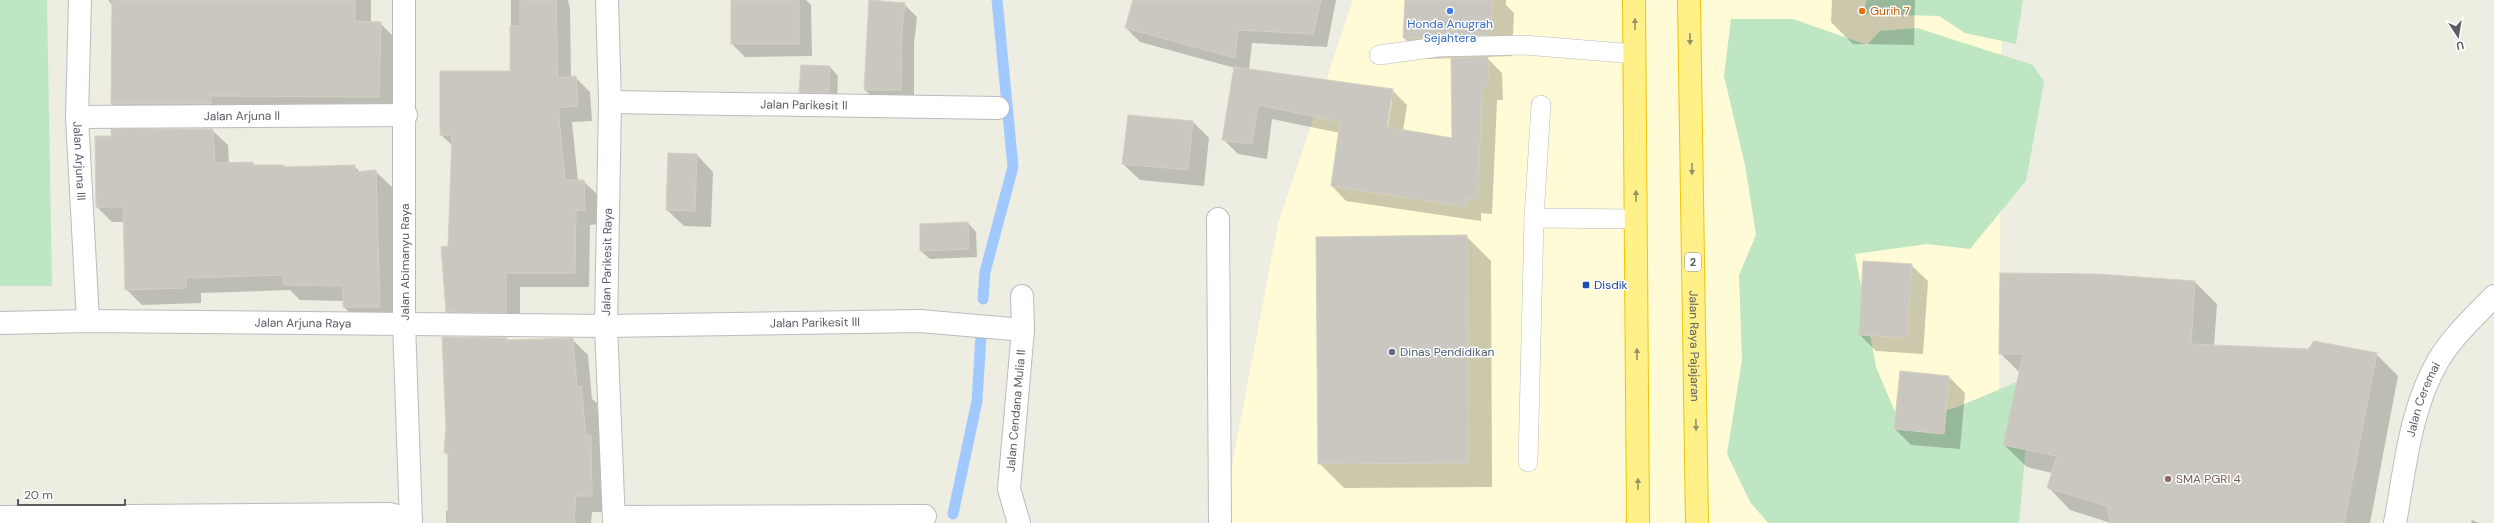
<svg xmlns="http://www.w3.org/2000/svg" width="2494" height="523" font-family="'DM Sans',sans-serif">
	<rect width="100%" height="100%" fill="#eeede2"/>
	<!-- commercial -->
	<path fill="#fffbd6" d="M1353 0H2002L1998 523H1221L1278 224Z"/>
	<!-- green -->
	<g fill="#bee6c3">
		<path d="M0 0H47L52 286H0Z"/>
		<path d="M1867 0H2023L2016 44 1965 33 1939 16 1863 14Z"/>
		<path d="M1731 19H1793L1867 45 1880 31 1917 28 2033 65 2044 82 2026 181 1970 249 1927 244 1855 254 1876 367 1898 419 1955 408 2024 379 2030 401 2019 523H1768L1750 502 1727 454 1742 360 1739 275 1756 235 1745 165 1724 76Z"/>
	</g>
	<!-- shadow -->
	<g fill="#0003" fill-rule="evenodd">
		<path d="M108 0H371V23H380L396 39 395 113 128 120 112 104 113 6Z"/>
		<path d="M511 0H568L570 9 571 77H575L590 92 592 121 572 122 578 181H583L598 195 599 224 590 225 589 287H520V327L462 326 447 312 453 146 441 135 511 72Z"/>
		<path d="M732 0H806L811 5 812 56 745 57 732 44Z"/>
		<path d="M1134 0H1336L1327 47 1252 43 1249 70 1392 90 1407 105 1403 131 1453 139 1452 58 1426 59 1404 38 1406 0H1506V5L1514 13 1512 56 1486 57 1502 73 1503 100H1497L1492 214 1481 213V221L1346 201 1332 186 1340 133 1272 119 1267 159 1238 154 1223 139 1235 68 1140 42 1126 28ZM1390 101H1392L1387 132 1385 131Z"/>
		<path d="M1832 0H1915L1914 45 1853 44 1831 22Z"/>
		<path d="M904 4 917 17 914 44V102L878 103 865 90Z"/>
		<path d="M830 67 838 76 837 101H809L800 92Z"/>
		<path d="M1193 122 1209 138 1204 186 1140 180 1123 164Z"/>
		<path d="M212 130 228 145 229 163H252L256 166H284L286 168 354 166 360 172H376L392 187 395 322H359L344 307V301L300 300 290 290 201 293V303L142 305 126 289 125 222H112L97 207 112 137Z"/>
		<path d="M697 155 713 172 711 227 684 226 667 210Z"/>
		<path d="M968 223 976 232 977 257 930 259 921 251Z"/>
		<path d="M1466 236 1491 261 1492 487 1344 488 1319 463Z"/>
		<path d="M1911 265 1928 281 1923 354 1876 351 1860 335Z"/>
		<path d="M2195 282 2217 304 2214 346 2376 354 2398 376 2370 523H2111L2070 510 2048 487 2052 473 2027 467 2004 445 2020 373 2000 353Z"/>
		<path d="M507 339 509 341 572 339 588 355 592 399 597 403 607 512H592L591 523H446V511H449V456L445 452Z"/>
		<path d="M1949 377 1965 393 1960 449 1911 445 1895 429Z"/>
		<path d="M2472 520 2479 523H2471Z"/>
	</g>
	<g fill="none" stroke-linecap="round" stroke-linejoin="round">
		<!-- stream -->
		<g stroke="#a1c9ff" stroke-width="11">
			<path d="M983 299 985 272 1013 167 997 0"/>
			<path d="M953 514 977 401 981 335"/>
		</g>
	</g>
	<!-- building -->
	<g fill="#c9c7bf" stroke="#d3d0c0">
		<path d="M112 0H355V21L381 22 379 97 211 96V104H111Z"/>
		<path d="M520 0H556L558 78 576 76 578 106 558 108 565 180H584L585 210 576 211 575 273H506V313L446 312 441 247 448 246 452 135H440V71H510V26H520Z"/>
		<rect x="731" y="0" width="68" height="44"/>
		<path d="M869 0 905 3 902 30 901 90H864Z"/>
		<path d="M1133 0H1321L1313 34 1238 30 1235 58 1125 28Z"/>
		<path d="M1405 0H1492L1491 35 1403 38Z"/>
		<path d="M1488 57V86H1482L1478 199H1467V207L1331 186 1340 122 1258 105 1252 144 1222 140 1234 67 1393 89 1387 127 1452 138 1451 58Z"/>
		<path d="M801 65 830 66 829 93 799 92Z"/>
		<path d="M1128 115 1193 121 1188 170 1122 164Z"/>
		<path d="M111 129H213L215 163 253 162V165H284V167L355 165V172L376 170 380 307H343V286L283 285V275L186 278V288L125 290 123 207H96L95 136H111Z"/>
		<path d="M668 153 697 154 695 211 666 210Z"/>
		<path d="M968 222 969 249 920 251V224Z"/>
		<path d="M1467 235 1468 463 1318 464 1316 237Z"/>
		<path d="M1863 261 1912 264 1907 338 1859 335Z"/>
		<path d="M2000 273 2097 274 2195 281 2191 344 2308 349 2314 341 2377 353 2344 523H2110L2107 506 2047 488 2057 456 2003 445 2023 354H1999Z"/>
		<path d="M442 337 507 338V340L573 338 577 387 581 386 586 435H591L592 496H576L574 523H448V453H444L446 428Z"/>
		<path d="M1900 371 1949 376 1944 434 1894 429Z"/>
	</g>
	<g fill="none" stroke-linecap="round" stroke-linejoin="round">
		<!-- lane casing -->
		<g stroke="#babbc2" stroke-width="20">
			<g id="lane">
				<path d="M1379 55 1438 47 1524 45 1635 54"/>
				<path d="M1534 218 1541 105"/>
				<path d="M1528 462 1534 218 1636 219"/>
			</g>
		</g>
		<!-- street casing -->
		<g stroke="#babbc2" stroke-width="24">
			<g id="street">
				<path id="s1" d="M80 0 77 117 88 321"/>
				<path d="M404 0V323L411 523"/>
				<path d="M607 0 610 102 606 326 614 523"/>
				<path id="s2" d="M610 102 998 108"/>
				<path id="s3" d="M77 117 406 115"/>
				<path d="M1218 219 1220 523"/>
				<path id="s4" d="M0 323 88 321 606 326 920 321 1023 330"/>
				<path d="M0 517 389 514 411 519"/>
				<path d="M614 517 925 516"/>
				<path id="s5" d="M1019 523 1009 489 1023 330 1022 296"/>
			</g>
		</g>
		<!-- secondary casing -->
		<g stroke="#bbbdc4" stroke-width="24">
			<g id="secondary">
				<path id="s6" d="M2395 523C2405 469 2410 409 2438 361 2452 337 2475 316 2494 296"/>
			</g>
		</g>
		<!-- highway casing -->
		<g stroke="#f0c600" stroke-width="24">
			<g id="highway">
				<path d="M1634 0 1638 523"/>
				<path id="s7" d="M1689 0 1697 523"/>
			</g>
		</g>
		<!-- lane -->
		<use href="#lane" stroke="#fff" stroke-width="19"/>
		<!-- street -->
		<use href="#street" stroke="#fff" stroke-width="22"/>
		<!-- secondary -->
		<use href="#secondary" stroke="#fff" stroke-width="22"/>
		<!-- highway -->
		<use href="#highway" stroke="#fff188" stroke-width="22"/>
	</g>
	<!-- one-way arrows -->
	<defs><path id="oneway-solid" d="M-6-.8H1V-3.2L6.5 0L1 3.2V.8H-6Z"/></defs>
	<g fill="#949171">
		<use href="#oneway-solid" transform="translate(1635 24) rotate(-91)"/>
		<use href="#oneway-solid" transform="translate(1690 39) rotate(89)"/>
		<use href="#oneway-solid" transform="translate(1692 169) rotate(89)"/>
		<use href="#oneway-solid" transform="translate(1636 196) rotate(-90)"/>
		<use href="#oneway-solid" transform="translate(1637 354) rotate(-90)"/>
		<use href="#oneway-solid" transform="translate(1696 425) rotate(89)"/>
		<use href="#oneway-solid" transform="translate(1638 484) rotate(-90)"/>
	</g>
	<!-- markers -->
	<circle fill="#3f7fe0" stroke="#fff" stroke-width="1.5" cx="1450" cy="11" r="4"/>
	<circle fill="#e8710a" stroke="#fff" stroke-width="1.5" cx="1862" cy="11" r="4"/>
	<rect fill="#1a4fb4" stroke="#fff" stroke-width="1.5" x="1582" y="281" width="8" height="8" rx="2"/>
	<circle fill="#5c6f8a" stroke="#fff" stroke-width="1.5" cx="1392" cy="352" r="4"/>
	<circle fill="#8d6e63" stroke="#fff" stroke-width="1.5" cx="2168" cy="479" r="4"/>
	<g text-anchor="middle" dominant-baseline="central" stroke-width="3" stroke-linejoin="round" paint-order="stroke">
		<!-- shield labels -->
		<rect fill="#fff" stroke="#8c8e92" stroke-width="1" x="1685" y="253" width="16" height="18" rx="3"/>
		<g font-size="11" font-weight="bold" fill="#5b5d64">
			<text x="1693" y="262">2</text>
		</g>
		<!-- food labels -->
		<g font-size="12" fill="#c56008" stroke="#fff" text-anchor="start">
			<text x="1870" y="11">Gurih 7</text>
		</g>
		<!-- shop labels -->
		<g font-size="12" fill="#366cbe" stroke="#fff">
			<text x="1450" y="24">Honda Anugrah<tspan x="1450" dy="14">Sejahtera</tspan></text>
		</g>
		<!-- street labels -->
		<g font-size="12" fill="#5b5d64" stroke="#fff">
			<text stroke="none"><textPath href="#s2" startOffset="194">Jalan Parikesit II</textPath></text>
			<text stroke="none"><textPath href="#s3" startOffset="165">Jalan Arjuna II</textPath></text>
			<text stroke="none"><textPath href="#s1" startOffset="161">Jalan Arjuna III</textPath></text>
			<text transform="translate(405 262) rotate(-90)">Jalan Abimanyu Raya</text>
			<text transform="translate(607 262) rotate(-89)">Jalan Parikesit Raya</text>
			<text stroke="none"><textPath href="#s4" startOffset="303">Jalan Arjuna Raya</textPath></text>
			<text stroke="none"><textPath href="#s4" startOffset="815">Jalan Parikesit III</textPath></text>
			<text stroke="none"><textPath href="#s7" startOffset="346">Jalan Raya Pajajaran</textPath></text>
			<text stroke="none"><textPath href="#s6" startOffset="127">Jalan Ceremai</textPath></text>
			<text stroke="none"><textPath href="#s5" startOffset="114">Jalan Cendana Mulia II</textPath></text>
		</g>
		<!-- transit labels -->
		<g font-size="12" fill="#164399" stroke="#fff" text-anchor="start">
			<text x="1594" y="285">Disdik</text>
		</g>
		<!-- service labels -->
		<g font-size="12" fill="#4e5e75" stroke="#fff" text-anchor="start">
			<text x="1400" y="352">Dinas Pendidikan</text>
		</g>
		<!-- education labels -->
		<g font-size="12" fill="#785e54" stroke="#fff" text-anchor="start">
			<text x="2176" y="479">SMA PGRI 4</text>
		</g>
	</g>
	<!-- north arrow -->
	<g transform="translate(2458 36) rotate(168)" stroke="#ffffff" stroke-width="3" paint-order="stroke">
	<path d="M0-3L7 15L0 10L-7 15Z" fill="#5b5d64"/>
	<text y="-6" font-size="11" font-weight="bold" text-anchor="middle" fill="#5b5d64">U</text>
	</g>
	<!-- scale -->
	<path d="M18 499v6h107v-6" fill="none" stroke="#5b5d64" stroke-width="2"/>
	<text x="24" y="499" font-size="12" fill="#5b5d64" stroke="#ffffff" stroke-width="3" paint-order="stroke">20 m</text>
</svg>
